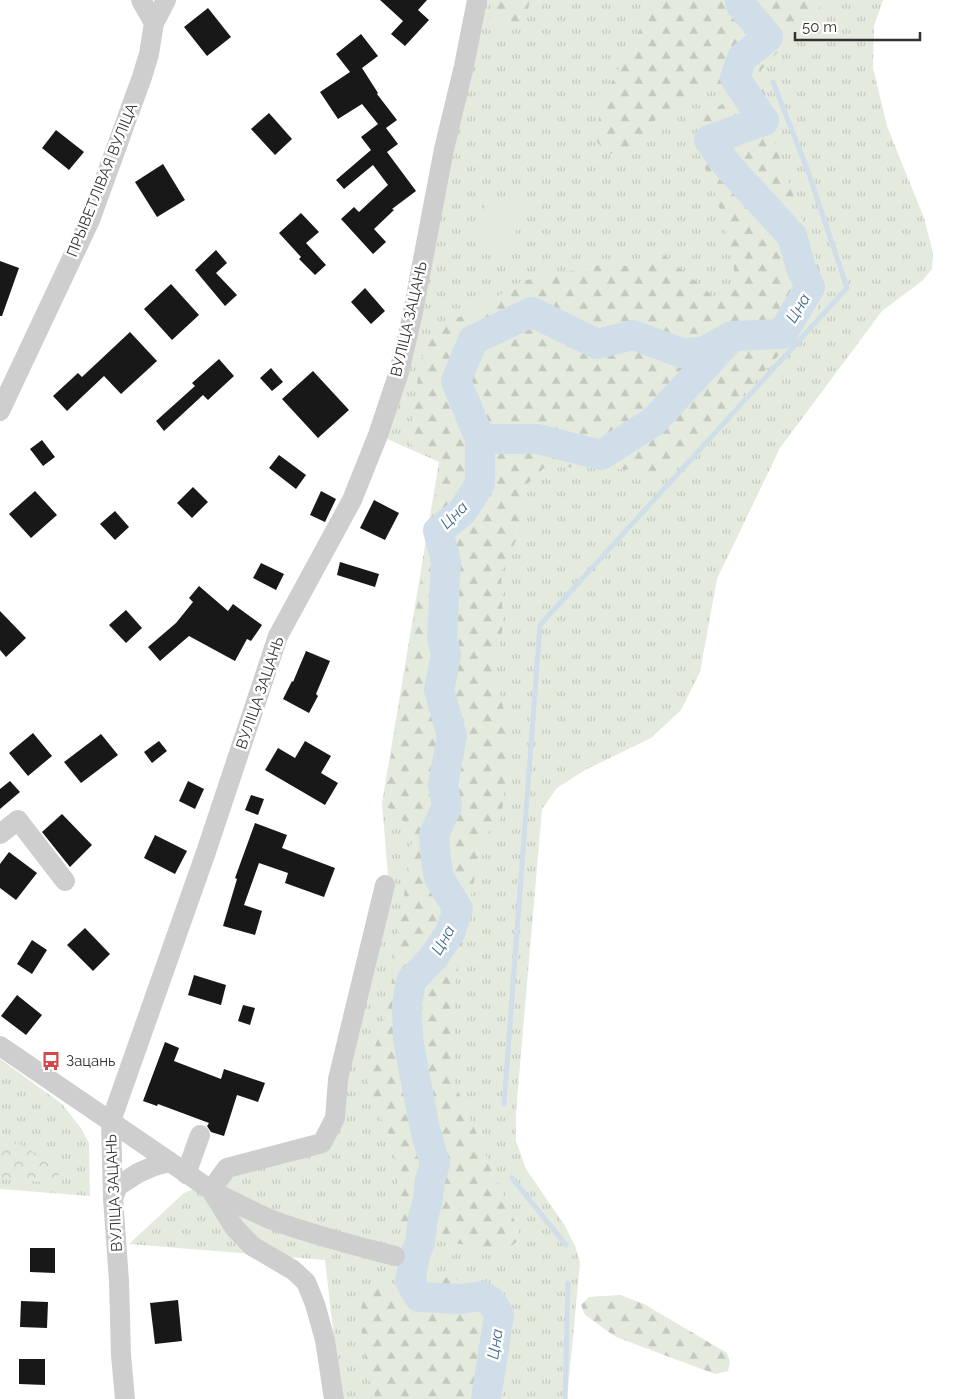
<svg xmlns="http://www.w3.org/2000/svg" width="965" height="1399" font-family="Raleway,sans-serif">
	<defs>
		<pattern id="grass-tufts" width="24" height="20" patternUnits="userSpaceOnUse" patternTransform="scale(1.25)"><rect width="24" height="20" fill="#e4eade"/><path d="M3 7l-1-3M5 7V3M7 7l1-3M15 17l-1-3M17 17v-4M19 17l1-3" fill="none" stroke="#c4c9bf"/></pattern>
		<pattern id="forest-firs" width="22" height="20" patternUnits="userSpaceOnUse" patternTransform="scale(1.25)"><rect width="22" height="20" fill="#e4eade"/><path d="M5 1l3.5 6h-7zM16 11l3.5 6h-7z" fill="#c4c9bf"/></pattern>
		<pattern id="park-crowns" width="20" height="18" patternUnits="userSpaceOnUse" patternTransform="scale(1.25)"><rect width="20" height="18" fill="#e4eade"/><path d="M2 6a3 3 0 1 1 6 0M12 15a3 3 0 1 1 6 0" fill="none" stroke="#c4c9bf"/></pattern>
	</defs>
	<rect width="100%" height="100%" fill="#fff"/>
	<!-- grass -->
	<g fill="url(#grass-tufts)">
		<path d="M477 0H883L874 26 873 68 887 126 924 218 933 253 932 269 922 281 882 311 780 448 717 579 700 672 681 710 651 738 585 770 557 788 542 809 516 1112V1141L526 1169 565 1226 576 1248 580 1263 567 1399H344L332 1321 325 1260 129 1244 184 1193 198 1187 322 1144 389 888 382 803 439 462 378 435Z"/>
		<path d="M0 1059 62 1104 81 1128 89 1143 90 1196 0 1189Z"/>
	</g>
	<!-- forest -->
	<g fill="url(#forest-firs)">
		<path d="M492 0H530L525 23 508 31 489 18Z"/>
		<path d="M653 0H826L761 70 773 138 817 261 823 283 819 306 780 354 695 447 658 471 579 467 544 468 526 485 520 532 501 571 503 625 495 672 511 742 501 818 481 841 454 991 455 1084 519 1231V1240L510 1247 478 1248 405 1232 397 1223 398 1181 393 1142 374 1107 366 1088 367 1070 388 1008 412 840 400 816 383 804 441 462 410 444 420 361 437 326 472 312 522 281 599 265 636 266 664 255 713 296H726L735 290 733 256 714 189 696 147 703 115 726 102 718 84 699 88 659 115 630 151 609 154 597 142 600 104 649 12Z"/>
		<path d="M440 1277 466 1281 477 1287 486 1312V1336L479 1382 474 1399H376L367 1374 361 1326 362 1298 371 1289Z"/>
		<path d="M620 1295 644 1304 727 1353 730 1362 728 1371 715 1374 616 1337 585 1315 581 1305 589 1297Z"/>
	</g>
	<!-- park -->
	<path fill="url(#park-crowns)" d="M7 1137 60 1167 58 1183 0 1179V1148Z"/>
	<!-- garden -->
	<path fill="#e4eade" d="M486 197 522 205 511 255 476 247Z"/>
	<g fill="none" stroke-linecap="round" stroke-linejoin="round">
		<!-- stream -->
		<g stroke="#d0deea" stroke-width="5">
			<path d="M504 1104 540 625 847 288 809 174 773 82"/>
			<path d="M512 1178 566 1245"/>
			<path d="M565 1399 568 1283"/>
		</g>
		<!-- river -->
		<g stroke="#d0deea" stroke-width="30">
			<path d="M480 439H538L601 455 653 422 726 343"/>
			<path d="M486 1399 499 1315 491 1301 482 1296 461 1299 419 1297 410 1281 416 1252 420 1243 423 1218 428 1199 430 1180 435 1164 425 1129 408 1040 407 1004 411 981 433 958 450 933 458 909 439 878 436 859 434 835 447 806 443 785 452 736 439 690 446 655 442 637 446 561 438 531 462 512 480 484V439L456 381 473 340 532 312 597 344 633 335 682 353 703 352 732 336 782 334 810 287 801 268 792 236 727 165 709 140 764 121 735 78 742 58 768 37 741 5 740 0"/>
		</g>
	</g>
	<!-- building -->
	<g fill="#181818">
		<path d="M380 0H427L418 10 429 20 405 46 391 34 403 21Z"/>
		<path d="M208 8 231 37 207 56 184 27Z"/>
		<path d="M361 34 378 56 362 68 378 93 377 94 397 120 386 128 398 144 387 152 416 191 392 209 394 210 374 229 386 242 373 254 341 219 354 207 359 212 388 185 373 165 344 189 336 180 371 150 361 137 378 124 362 104 338 119 320 92 350 72 336 54Z"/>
		<path d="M269 113 292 139 275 155 251 129Z"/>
		<path d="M56 130 84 152 69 170 42 148Z"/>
		<path d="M163 164 185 200 157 217 135 182Z"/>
		<path d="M301 213 319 232 306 243 326 265 315 275 299 259 301 257 279 233Z"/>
		<path d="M216 250 227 263 216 273 237 295 225 306 195 270Z"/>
		<path d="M0 261 19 268 2 316H0Z"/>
		<path d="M171 284 199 315 172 340 144 309Z"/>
		<path d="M365 288 385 311 371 324 351 302Z"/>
		<path d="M130 332 157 361 121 394 104 376 67 411 53 396 78 373 82 377Z"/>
		<path d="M219 359 234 376 208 400 203 395 164 431 156 421 195 386 192 383Z"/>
		<path d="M271 368 283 382 272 391 260 378Z"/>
		<path d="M313 371 349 410 318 438 282 399Z"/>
		<path d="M42 440 55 457 43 466 30 449Z"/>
		<path d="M279 455 306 475 296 489 269 468Z"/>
		<path d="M193 487 208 502 192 518 177 503Z"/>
		<path d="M35 491 57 515 31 538 9 514Z"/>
		<path d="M321 491 336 499 325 522 310 515Z"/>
		<path d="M374 500 399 513 385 540 360 528Z"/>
		<path d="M115 511 129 527 115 540 100 524Z"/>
		<path d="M340 562 379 574 375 587 337 575Z"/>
		<path d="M261 563 284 574 276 590 253 578Z"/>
		<path d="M199 586 228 611 233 604 262 625 251 641 247 639 235 661 189 636 160 661 148 647 176 623 193 602 189 598Z"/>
		<path d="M126 610 142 628 126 643 109 625Z"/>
		<path d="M0 611 26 638 6 657 0 650Z"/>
		<path d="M306 651 330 661 316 694 318 696 309 713 283 699 292 681 293 682Z"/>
		<path d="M33 733 52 756 28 776 9 753Z"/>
		<path d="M101 734 118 755 81 783 64 762Z"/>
		<path d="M159 741 167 751 152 763 144 752Z"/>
		<path d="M305 741 331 756 321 773 338 783 325 805 265 770 278 748 295 758Z"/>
		<path d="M10 781 20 792 0 809V789Z"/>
		<path d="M188 781 204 789 195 809 179 801Z"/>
		<path d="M251 795 264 799 258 815 245 810Z"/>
		<path d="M62 814 92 845 70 867 42 832Z"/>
		<path d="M255 823 287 835 282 848 335 868 324 897 285 883 288 873 259 863 244 905 262 911 255 935 223 926 237 879 235 878Z"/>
		<path d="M155 835 187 851 175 874 144 858Z"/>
		<path d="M9 852 37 873 16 900 0 888V864Z"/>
		<path d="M85 928 110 954 93 971 67 945Z"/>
		<path d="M32 940 47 950 32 974 17 964Z"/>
		<path d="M194 975 226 985 221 1005 188 995Z"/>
		<path d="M17 995 42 1015 26 1035 1 1016Z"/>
		<path d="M243 1005 255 1008 250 1025 238 1021Z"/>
		<path d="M165 1042 179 1048 174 1061 221 1079 224 1069 265 1083 258 1102 237 1095 224 1136 211 1132 207 1126 209 1123 158 1104 157 1106 143 1101Z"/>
		<path d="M30 1248H55V1273L30 1272Z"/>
		<path d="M178 1300 182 1341 155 1344 150 1303Z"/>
		<path d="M21 1301 48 1302 47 1328 20 1327Z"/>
		<path d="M19 1359H45V1385L19 1384Z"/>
	</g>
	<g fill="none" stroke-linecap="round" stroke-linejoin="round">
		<!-- minor -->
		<g stroke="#cecece" stroke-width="20">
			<path d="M154 23 166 0"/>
			<path d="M0 411 90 220 142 77 149 54 154 23 141 0"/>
			<path d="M0 834 18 820 65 881"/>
			<path d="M0 1046 211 1190 234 1227 252 1246 293 1270 306 1282 315 1304 325 1340 334 1399"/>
			<path d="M186 1174 200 1135"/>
			<path d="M211 1190 227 1168 322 1143 335 1118 338 1079 385 885"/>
			<path d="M212 1191C232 1201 251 1211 272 1220 312 1235 353 1245 395 1256"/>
			<path d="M113 1198 118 1186 138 1173 154 1166 169 1162"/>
			<path d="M125 1399 121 1355 119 1281 113 1198 111 1121 206 852 278 636 352 500 378 435 399 372 412 317 444 149 464 66 477 0"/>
		</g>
	</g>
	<!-- icons -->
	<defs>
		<g id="bus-bare" transform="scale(1.5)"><path d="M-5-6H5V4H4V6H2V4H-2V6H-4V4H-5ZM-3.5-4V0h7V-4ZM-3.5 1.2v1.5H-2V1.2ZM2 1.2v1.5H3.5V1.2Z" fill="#d54749" stroke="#fff" stroke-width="2.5" paint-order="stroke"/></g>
	</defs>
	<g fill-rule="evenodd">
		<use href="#bus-bare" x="51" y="1061"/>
	</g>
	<g text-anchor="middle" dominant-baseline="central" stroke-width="5" stroke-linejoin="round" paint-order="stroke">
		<!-- street labels -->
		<g font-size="15" fill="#313131" stroke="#fff">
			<text transform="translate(102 180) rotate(-68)">ПРЫВЕТЛІВАЯ ВУЛІЦА</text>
			<text transform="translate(409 319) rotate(-77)">ВУЛІЦА ЗАЦАНЬ</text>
			<text transform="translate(260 693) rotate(-71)">ВУЛІЦА ЗАЦАНЬ</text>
			<text transform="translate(114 1193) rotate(-93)">ВУЛІЦА ЗАЦАНЬ</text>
		</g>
		<!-- poi labels -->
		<g font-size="15" fill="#313131" stroke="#fff" text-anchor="start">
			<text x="66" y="1061">Зацань</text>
		</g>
		<!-- water labels -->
		<g font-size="16" font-style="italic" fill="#466d8c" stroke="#fff">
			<text transform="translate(798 308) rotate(-59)">Цна</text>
			<text transform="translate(454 515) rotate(-45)">Цна</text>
			<text transform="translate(443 940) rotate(-60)">Цна</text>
			<text transform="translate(495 1344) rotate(-81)">Цна</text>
		</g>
	</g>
	<!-- scale -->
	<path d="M795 32v8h125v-8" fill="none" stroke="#313131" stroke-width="2.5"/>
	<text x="802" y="32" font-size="15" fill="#313131" stroke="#ffffff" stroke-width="4" paint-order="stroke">50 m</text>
</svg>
